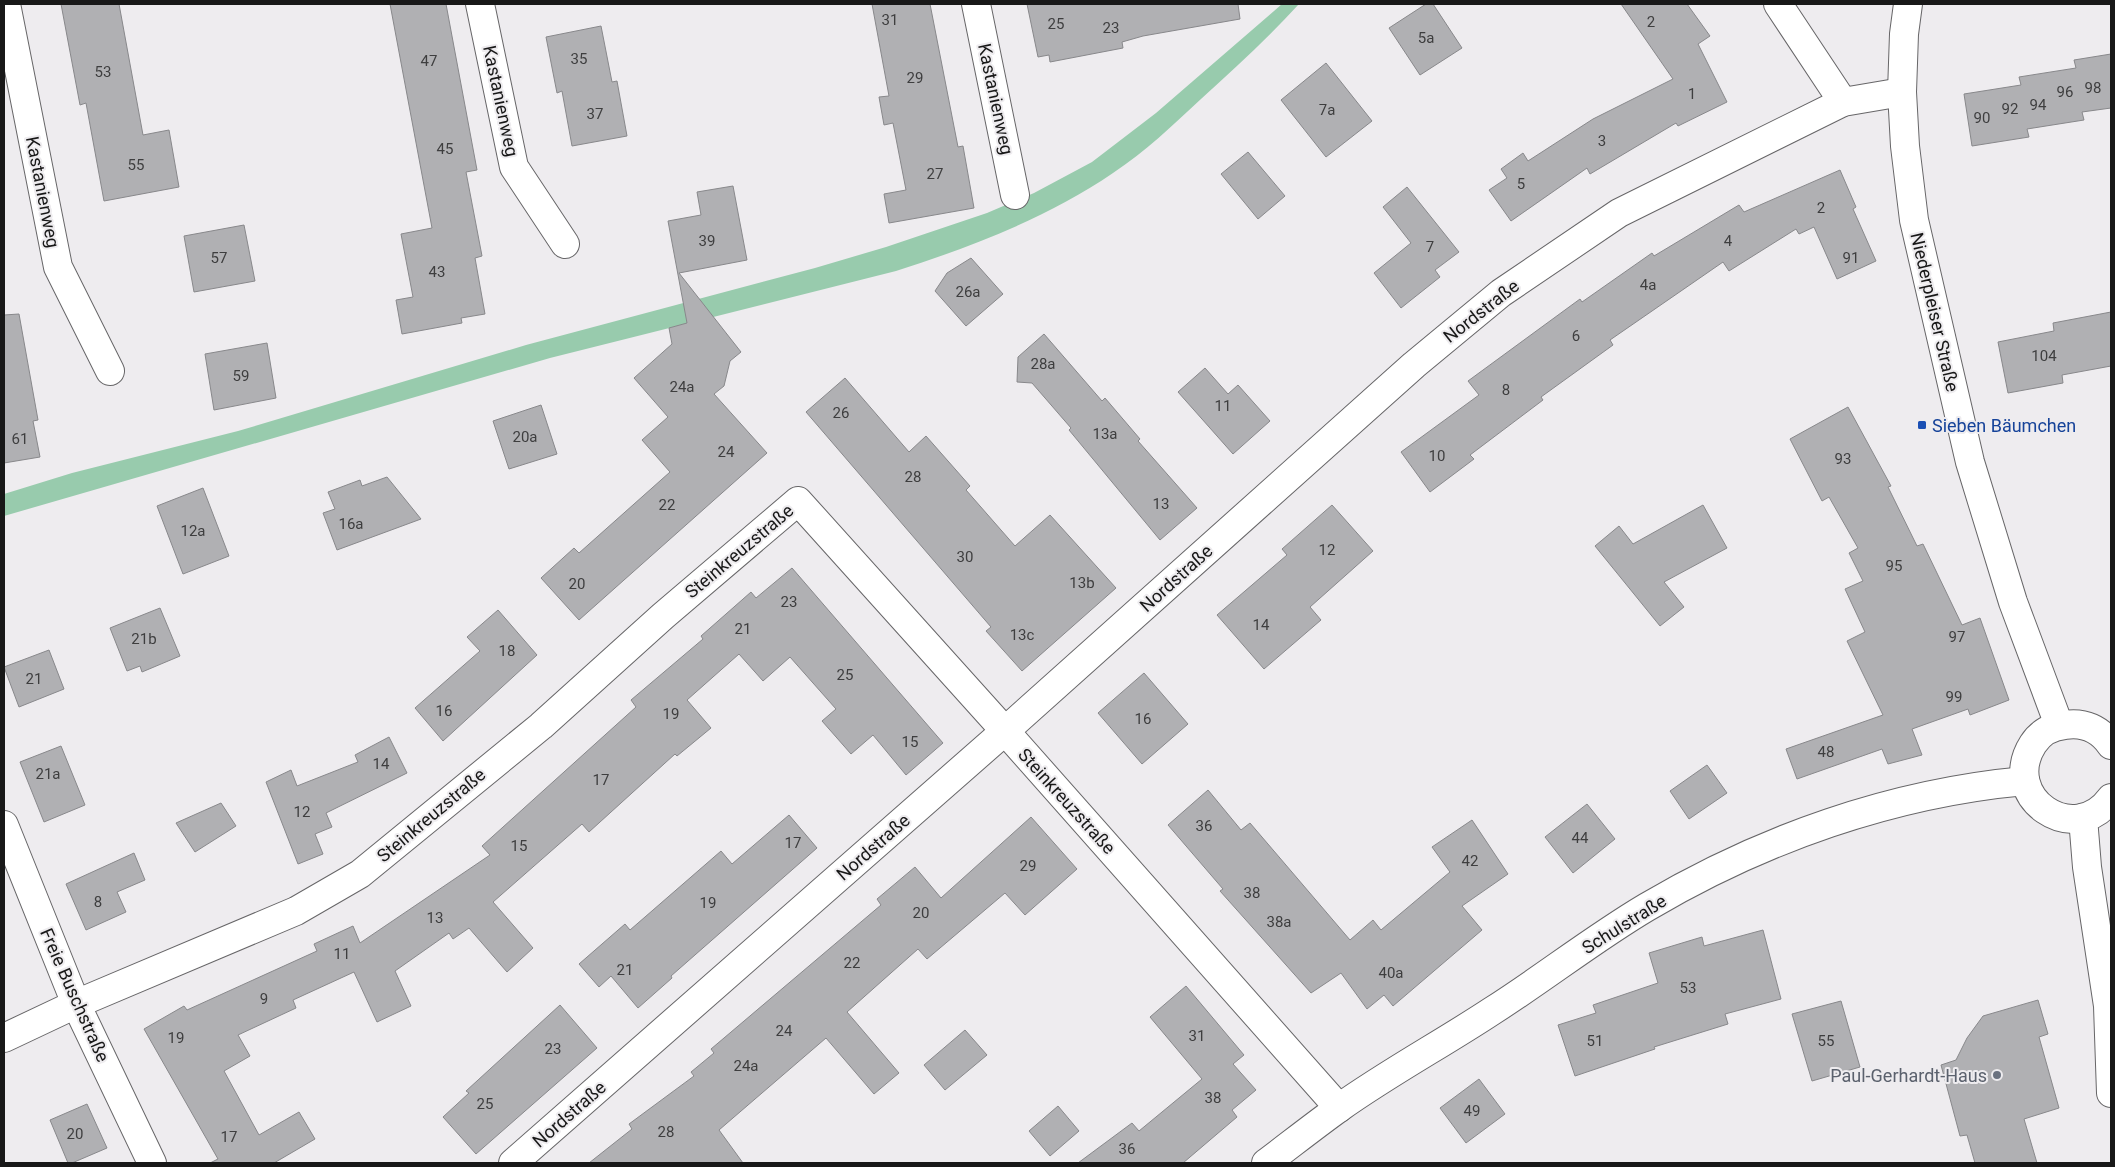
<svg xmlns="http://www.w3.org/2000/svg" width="2115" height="1167" font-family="Roboto,sans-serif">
	<rect width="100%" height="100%" fill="#eeecef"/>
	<!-- green -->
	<path fill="#98cbad" d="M1282 4H1299C1268 38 1234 69 1201 99 1173 125 1145 152 1113 173 1047 218 971 247 896 271L550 358 4 516V494L72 473 238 431 526 345 815 268 886 247 987 213 1034 193 1092 162 1156 113Z"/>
	<!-- building -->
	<g fill="#b0b0b3" stroke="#88888b">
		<path d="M61 4H119L143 135 169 130 179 187 104 201 86 103 80 105Z"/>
		<path d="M390 4H446L477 170 466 172 482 256 475 258 485 314 461 318 462 323 402 334 396 300 413 297 401 234 432 228Z"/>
		<path d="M872 4H930L958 147 963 146 974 208 889 223 884 194 906 190 893 123 884 125 879 97 889 96Z"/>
		<path d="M1027 4H1238L1240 19 1143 36 1122 42 1123 48 1050 62 1049 55 1038 57Z"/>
		<path d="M1426 4H1433L1462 48 1420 75 1389 28Z"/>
		<path d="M1621 4H1687L1710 36 1698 44 1727 102 1678 126 1676 123 1590 174 1587 168 1511 221 1489 190 1507 178 1501 169 1523 153 1528 161 1593 119 1673 79Z"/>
		<path d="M601 26 612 82 617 81 627 136 572 146 562 91 557 93 546 37Z"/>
		<path d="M2111 54V108L2082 112 2084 120 2027 129 2029 137 1972 146 1964 94 2021 85 2019 77 2076 68 2074 60Z"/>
		<path d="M1326 63 1372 121 1326 157 1281 100Z"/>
		<path d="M1248 152 1285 196 1258 219 1221 174Z"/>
		<path d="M1840 170 1856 207 1853 209 1876 261 1837 279 1814 227 1799 234 1796 229 1729 271 1723 262 1610 340 1613 345 1541 397 1543 400 1470 455 1474 459 1430 492 1401 452 1479 395 1468 381 1580 299 1582 302 1652 253 1654 256 1739 205 1744 212Z"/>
		<path d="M733 186 747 260 679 273 741 352 730 361 724 386 714 394 767 453 579 620 541 578 574 548 579 553 670 472 642 440 668 417 634 378 672 344 669 328 687 323 668 221 701 215 697 192Z"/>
		<path d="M1407 187 1459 252 1435 270 1440 277 1401 308 1374 273 1411 243 1383 207Z"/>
		<path d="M244 225 255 281 194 292 184 236Z"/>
		<path d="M971 258 1003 294 966 326 935 291 947 273Z"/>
		<path d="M2111 312V366L2062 375 2063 383 2008 393 1998 342 2054 331 2053 323Z"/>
		<path d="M19 314 38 420 33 421 40 457 4 463V315Z"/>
		<path d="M1044 334 1102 401 1105 398 1140 439 1138 441 1197 508 1160 540 1069 430 1071 428 1032 383 1017 382 1018 357Z"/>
		<path d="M267 343 276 398 214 410 205 354Z"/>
		<path d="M1205 368 1228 394 1238 385 1270 421 1233 454 1178 392Z"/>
		<path d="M845 378 909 452 926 436 970 486 966 490 1015 546 1050 515 1116 588 1022 671 986 631 991 627 806 412Z"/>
		<path d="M541 405 557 454 509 469 493 421Z"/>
		<path d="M1848 407 1891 486 1888 487 1917 546 1923 544 1962 625 1980 618 2009 700 1970 715 1968 709 1912 729 1922 755 1888 764 1882 749 1797 779 1786 749 1883 715 1847 641 1865 632 1845 589 1863 581 1849 553 1858 548 1829 497 1822 501 1790 439Z"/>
		<path d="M387 477 421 519 337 550 323 513 335 509 328 492 360 480 362 486Z"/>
		<path d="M203 488 229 556 183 574 157 506Z"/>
		<path d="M1332 505 1373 551 1310 607 1321 620 1264 669 1217 615 1287 555 1282 549Z"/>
		<path d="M1703 505 1727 548 1664 582 1684 607 1660 626 1595 546 1619 526 1633 544Z"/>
		<path d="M792 568 943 743 906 775 873 735 851 754 822 721 836 709 790 657 763 681 739 654 687 700 711 728 677 756 675 754 589 832 582 824 493 902 533 948 507 972 469 928 453 939 449 933 395 971 411 1006 377 1022 354 972 293 1000 296 1008 238 1035 250 1056 224 1071 259 1135 299 1112 315 1139 274 1163H210L218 1159 144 1029 184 1006 187 1010 317 951 314 944 353 926 360 943 490 855 482 846 636 707 631 700 703 639 701 636 751 592 756 598Z"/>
		<path d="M160 608 180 656 142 672 140 666 127 671 110 628Z"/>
		<path d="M498 610 537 655 443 741 415 708 480 651 467 637Z"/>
		<path d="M49 650 64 689 19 707 4 667Z"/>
		<path d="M1144 673 1188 724 1142 764 1098 713Z"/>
		<path d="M389 737 407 773 326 813 332 827 315 834 323 854 298 864 266 782 291 770 297 786 358 762 355 755Z"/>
		<path d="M61 746 85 805 44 822 20 762Z"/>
		<path d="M1707 765 1727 793 1689 819 1670 791Z"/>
		<path d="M1208 790 1241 830 1250 823 1350 940 1373 920 1381 930 1450 872 1432 847 1472 820 1508 874 1462 906 1482 930 1393 1006 1384 995 1367 1009 1341 973 1311 993 1220 891 1223 889 1168 825Z"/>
		<path d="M221 803 236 826 195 852 176 823Z"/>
		<path d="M1587 804 1615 839 1573 873 1545 837Z"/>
		<path d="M789 815 817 848 671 976 672 978 638 1008 611 976 599 987 579 964 625 924 630 930 721 851 732 864Z"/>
		<path d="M1031 817 1077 869 1025 915 1005 893 927 959 918 949 847 1012 899 1073 874 1094 826 1038 719 1130 743 1163H589L632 1129 629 1124 694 1076 691 1072 714 1053 711 1049 881 905 877 899 915 867 941 898Z"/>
		<path d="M134 853 145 880 117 892 126 912 86 930 66 884Z"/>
		<path d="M1763 930 1781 999 1725 1014 1728 1024 1654 1047 1655 1049 1575 1076 1558 1025 1596 1013 1593 1005 1658 983 1649 953 1702 937 1704 946Z"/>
		<path d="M1186 986 1244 1055 1233 1064 1256 1090 1232 1110 1237 1117 1183 1163H1078L1132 1123 1139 1131 1202 1079 1150 1017Z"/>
		<path d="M2038 1000 2048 1034 2039 1037 2059 1108 2024 1119 2037 1163H1975L1967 1135 1960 1136 1941 1065 1956 1060 1967 1038 1983 1016Z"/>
		<path d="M1841 1001 1860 1067 1812 1081 1792 1014Z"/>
		<path d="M560 1005 597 1048 476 1154 443 1117 469 1093 466 1091Z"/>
		<path d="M965 1030 987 1055 945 1090 924 1065Z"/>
		<path d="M1479 1079 1505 1114 1466 1143 1440 1108Z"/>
		<path d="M87 1104 107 1148 72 1163H68L50 1120Z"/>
		<path d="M1058 1106 1079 1131 1050 1156 1029 1131Z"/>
	</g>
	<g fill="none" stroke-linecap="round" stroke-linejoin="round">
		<!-- minor casing -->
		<g stroke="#676668" stroke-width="30">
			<g id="minor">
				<path d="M6 4 58 267 110 371"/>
				<path d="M480 4 514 167 565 244"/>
				<path d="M976 4 1015 195"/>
				<path d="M1778 4 1843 102"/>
				<path d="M1908 4 1904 34 1902 92 1905 146 1914 220 1970 462 2013 602 2059 725"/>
				<path d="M2083 818 2087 867 2108 1006 2111 1093"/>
				<path d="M4 825 76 1004 152 1163"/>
				<path d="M4 1038 76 1004 296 911 360 874 541 726 663 616 798 501 1005 731 1339 1108"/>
				<path d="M513 1163 1005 731 1414 365 1501 293 1619 213 1843 102 1902 92"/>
			</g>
		</g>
		<!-- tertiary casing -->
		<g stroke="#676668" stroke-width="30">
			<g id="tertiary">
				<path d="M2111 745C2100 729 2084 722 2065 725 2052 726 2040 733 2033 744 1999 797 2074 849 2111 798"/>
				<path d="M1266 1163C1290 1145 1314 1126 1339 1108 1388 1073 1442 1044 1492 1011 1544 978 1593 939 1647 907 1762 839 1892 793 2025 781"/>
			</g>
		</g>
		<!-- minor -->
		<use href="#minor" stroke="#fff" stroke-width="28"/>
		<!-- tertiary -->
		<use href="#tertiary" stroke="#fff" stroke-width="28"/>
	</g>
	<!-- markers -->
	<rect fill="#1a4fb4" stroke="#eeecef" stroke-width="2" x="1917" y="420" width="10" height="10" rx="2.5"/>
	<circle fill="#6b7280" stroke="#eeecef" stroke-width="2" cx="1997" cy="1075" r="5"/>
	<g text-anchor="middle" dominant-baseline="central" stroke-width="4" stroke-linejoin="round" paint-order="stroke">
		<!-- number labels -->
		<g font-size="15" fill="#3e3e3f">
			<text x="890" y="20">31</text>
			<text x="1651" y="22">2</text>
			<text x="1056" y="24">25</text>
			<text x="1111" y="28">23</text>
			<text x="1426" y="38">5a</text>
			<text x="579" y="59">35</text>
			<text x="429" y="61">47</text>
			<text x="103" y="72">53</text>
			<text x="915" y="78">29</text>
			<text x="2093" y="88">98</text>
			<text x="2065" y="92">96</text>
			<text x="1692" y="94">1</text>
			<text x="2038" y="105">94</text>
			<text x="2010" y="109">92</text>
			<text x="1327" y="110">7a</text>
			<text x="595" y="114">37</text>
			<text x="1982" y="118">90</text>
			<text x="1602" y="141">3</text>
			<text x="445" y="149">45</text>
			<text x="136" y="165">55</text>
			<text x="935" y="174">27</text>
			<text x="1521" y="184">5</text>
			<text x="1821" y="208">2</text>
			<text x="707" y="241">39</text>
			<text x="1728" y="241">4</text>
			<text x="1430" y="247">7</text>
			<text x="219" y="258">57</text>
			<text x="1851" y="258">91</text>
			<text x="437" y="272">43</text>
			<text x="1648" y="285">4a</text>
			<text x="968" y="292">26a</text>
			<text x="1576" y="336">6</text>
			<text x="2044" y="356">104</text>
			<text x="1043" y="364">28a</text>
			<text x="241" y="376">59</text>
			<text x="682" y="387">24a</text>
			<text x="1506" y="390">8</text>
			<text x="1223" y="406">11</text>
			<text x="841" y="413">26</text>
			<text x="1105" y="434">13a</text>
			<text x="525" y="437">20a</text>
			<text x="20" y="439">61</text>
			<text x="726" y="452">24</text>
			<text x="1437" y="456">10</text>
			<text x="1843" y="459">93</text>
			<text x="913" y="477">28</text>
			<text x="1161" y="504">13</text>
			<text x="667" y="505">22</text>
			<text x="351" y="524">16a</text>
			<text x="193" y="531">12a</text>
			<text x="1327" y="550">12</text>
			<text x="965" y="557">30</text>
			<text x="1894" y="566">95</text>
			<text x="1082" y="583">13b</text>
			<text x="577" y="584">20</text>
			<text x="789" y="602">23</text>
			<text x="1261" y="625">14</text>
			<text x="743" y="629">21</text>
			<text x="1022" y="635">13c</text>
			<text x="1957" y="637">97</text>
			<text x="144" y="639">21b</text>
			<text x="507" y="651">18</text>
			<text x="845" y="675">25</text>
			<text x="34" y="679">21</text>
			<text x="1954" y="697">99</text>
			<text x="444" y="711">16</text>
			<text x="671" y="714">19</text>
			<text x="1143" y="719">16</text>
			<text x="910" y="742">15</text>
			<text x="1826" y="752">48</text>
			<text x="381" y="764">14</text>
			<text x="48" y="774">21a</text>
			<text x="601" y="780">17</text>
			<text x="302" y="812">12</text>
			<text x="1204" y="826">36</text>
			<text x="1580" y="838">44</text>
			<text x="793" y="843">17</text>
			<text x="519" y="846">15</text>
			<text x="1470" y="861">42</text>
			<text x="1028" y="866">29</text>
			<text x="1252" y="893">38</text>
			<text x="98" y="902">8</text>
			<text x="708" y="903">19</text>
			<text x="921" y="913">20</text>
			<text x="435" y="918">13</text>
			<text x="1279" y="922">38a</text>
			<text x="342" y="954">11</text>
			<text x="852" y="963">22</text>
			<text x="625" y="970">21</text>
			<text x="1391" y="973">40a</text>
			<text x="1688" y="988">53</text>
			<text x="264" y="999">9</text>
			<text x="784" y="1031">24</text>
			<text x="1197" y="1036">31</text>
			<text x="176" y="1038">19</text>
			<text x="1595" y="1041">51</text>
			<text x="1826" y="1041">55</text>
			<text x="553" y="1049">23</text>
			<text x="746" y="1066">24a</text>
			<text x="1213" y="1098">38</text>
			<text x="485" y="1104">25</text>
			<text x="1472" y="1111">49</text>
			<text x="666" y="1132">28</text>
			<text x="75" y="1134">20</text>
			<text x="229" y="1137">17</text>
			<text x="1127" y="1149">36</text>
		</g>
		<!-- street labels -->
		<g font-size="18" fill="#181818" stroke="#eeecef">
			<text transform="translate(996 99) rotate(78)">Kastanienweg</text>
			<text transform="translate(501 101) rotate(78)">Kastanienweg</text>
			<text transform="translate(43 192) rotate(79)">Kastanienweg</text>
			<text transform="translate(1481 311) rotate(-38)">Nordstraße</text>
			<text transform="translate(1935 312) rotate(77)">Niederpleiser Straße</text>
			<text transform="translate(739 551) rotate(-40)">Steinkreuzstraße</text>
			<text transform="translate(1176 578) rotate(-42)">Nordstraße</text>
			<text transform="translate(1067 801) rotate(48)">Steinkreuzstraße</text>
			<text transform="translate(431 815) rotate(-40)">Steinkreuzstraße</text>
			<text transform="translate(873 847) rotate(-41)">Nordstraße</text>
			<text transform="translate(1624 924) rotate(-32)">Schulstraße</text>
			<text transform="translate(75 995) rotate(66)">Freie Buschstraße</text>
			<text transform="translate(569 1114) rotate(-41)">Nordstraße</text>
		</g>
		<!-- transit labels -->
		<g font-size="18" fill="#164399" stroke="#eeecef" text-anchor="start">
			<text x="1932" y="425">Sieben Bäumchen</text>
		</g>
		<!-- worship labels -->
		<g font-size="18" fill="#5b616d" stroke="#eeecef" text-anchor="end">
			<text x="1987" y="1075">Paul-Gerhardt-Haus</text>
		</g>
	</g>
	<!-- border -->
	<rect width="2115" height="1167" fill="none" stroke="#181818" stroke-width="10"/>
</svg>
